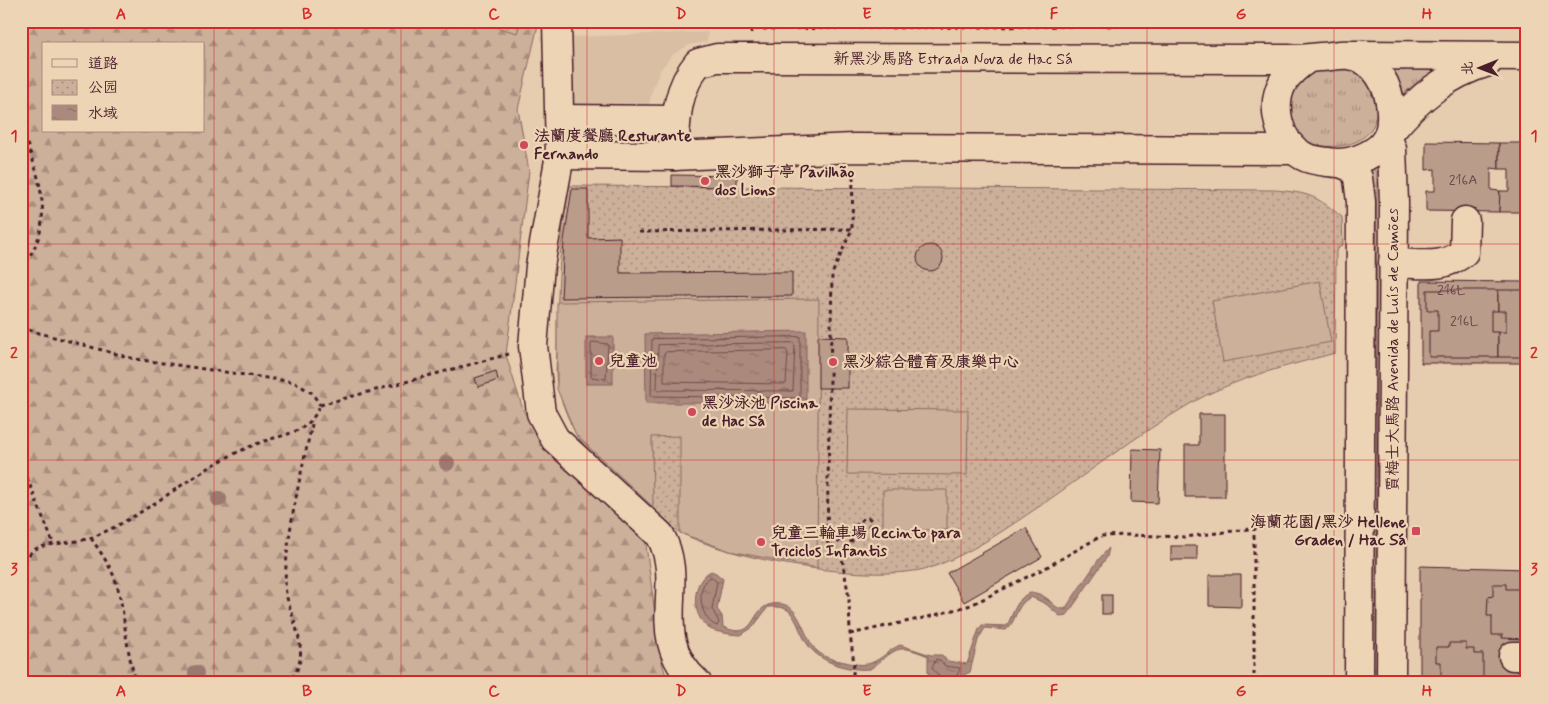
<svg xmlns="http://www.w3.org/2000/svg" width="1548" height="704" font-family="Mynerve,'LXGW WenKai TC',sans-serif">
	<defs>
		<pattern id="grass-tufts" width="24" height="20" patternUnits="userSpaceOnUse" patternTransform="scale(1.25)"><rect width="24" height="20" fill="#ccb09a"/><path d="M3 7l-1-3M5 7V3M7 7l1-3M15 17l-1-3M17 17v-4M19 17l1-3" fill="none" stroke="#a88f7e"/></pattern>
		<pattern id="forest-firs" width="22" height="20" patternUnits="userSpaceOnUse" patternTransform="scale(1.25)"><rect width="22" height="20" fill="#ccb09a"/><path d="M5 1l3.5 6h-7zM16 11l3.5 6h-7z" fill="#a88f7e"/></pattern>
		<pattern id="park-dots" width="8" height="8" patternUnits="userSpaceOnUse" patternTransform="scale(1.25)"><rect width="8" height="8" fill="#ccb09a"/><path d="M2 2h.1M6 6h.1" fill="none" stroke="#a88f7e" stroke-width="1.8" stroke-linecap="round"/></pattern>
		<pattern id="water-ripples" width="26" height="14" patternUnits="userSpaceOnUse" patternTransform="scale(1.25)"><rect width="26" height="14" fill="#ab8a7d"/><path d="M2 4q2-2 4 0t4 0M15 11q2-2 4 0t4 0" fill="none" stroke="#8d7067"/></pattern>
	</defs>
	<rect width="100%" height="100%" fill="#e6cdaf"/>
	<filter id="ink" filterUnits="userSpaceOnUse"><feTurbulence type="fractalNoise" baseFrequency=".02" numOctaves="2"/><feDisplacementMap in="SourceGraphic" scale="10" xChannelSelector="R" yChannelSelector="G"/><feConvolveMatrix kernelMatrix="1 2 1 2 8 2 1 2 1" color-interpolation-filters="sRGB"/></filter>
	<g filter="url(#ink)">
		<!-- built -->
		<path fill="#d9bea4" d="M708 32 707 42 689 45 672 55 661 69 653 87 649 105 579 106 572 101 569 37Z"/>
		<!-- grass -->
		<g fill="url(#grass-tufts)" stroke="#8b6862">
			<path d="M1387 63H1454C1432 71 1418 80 1401 96L1394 72Z"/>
			<path d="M1311 68C1324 68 1343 65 1356 71 1367 76 1373 86 1375 97 1384 138 1350 151 1315 145 1308 143 1296 139 1293 132 1288 121 1287 106 1284 95Z"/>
			<path d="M1377 158 1376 683H1370L1365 166Z"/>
		</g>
		<!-- forest -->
		<path fill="url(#forest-firs)" stroke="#8b6862" fill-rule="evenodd" d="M21 21H539L518 109 529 171 506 355 523 410 545 442 644 530 661 659 668 683H21ZM44 44H204V131H44Z"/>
		<!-- park -->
		<g fill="url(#park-dots)" stroke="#8b6862">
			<path d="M474 21H521L517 33Z"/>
			<path d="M568 186 1275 190C1309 193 1315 195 1342 217L1343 244 1336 251 1335 353C1284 367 1234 378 1188 405 1137 435 1089 472 1040 506 1007 528 975 551 938 565 882 587 735 561 681 533 656 520 589 458 576 434 569 421 563 406 559 392 554 379 557 361 557 348 557 293 560 240 568 186Z"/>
		</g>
		<!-- pitch -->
		<g fill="#ccb09a" stroke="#8b6862">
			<path d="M1320 281 1331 342 1223 362 1212 301Z"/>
			<path d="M819 299 817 568 730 551 680 533V436L652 437 653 507 576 435 557 389V302Z"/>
			<path d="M848 409 968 410 967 475 847 474Z"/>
			<rect x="883" y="490" width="64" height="40"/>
		</g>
		<!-- water -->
		<g fill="url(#water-ripples)" stroke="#845f5c">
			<path d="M806 331V403H646L645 334Z"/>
			<rect x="586" y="337" width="27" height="47"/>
			<path d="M1109 548 1107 557 1067 615 1060 616 1046 604 1031 597C1014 606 1018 620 1006 630L985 628 978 640 970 672 960 677 958 683H935L934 678 928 673V656C895 642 897 650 870 669 847 671 816 662 805 640 800 632 797 620 790 612 784 606 776 607 768 607L753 627 741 635C734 635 715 632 710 629 690 616 691 581 711 571L716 573 723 579 717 609 722 616 723 627C762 644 746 599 782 604 801 607 804 639 817 651 825 658 835 660 845 662 854 664 862 666 871 663 882 659 890 649 900 645L931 655H942L947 661 967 664 979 629 982 625 1007 626C1015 609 1023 579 1049 600 1054 605 1057 609 1065 609L1099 559Z"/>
		</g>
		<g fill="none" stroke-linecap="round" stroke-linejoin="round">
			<!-- shore -->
			<g stroke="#714a4c" stroke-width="1">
				<path d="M800 337V398L651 396 652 339Z"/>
				<path d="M593 342 608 344 606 379 591 377V345Z"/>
				<path d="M793 343 795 345 793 391 657 390 658 345Z"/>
				<path d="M786 350 788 353 786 384 664 382V354L666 352Z"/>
				<path d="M711 577 717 582 712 609 719 622 717 626C700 620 694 585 711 577Z"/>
				<path d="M940 683 939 676 932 668 936 659 940 660 945 666 960 668 954 683"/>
			</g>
		</g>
		<!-- building -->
		<g fill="#ba9c8a" stroke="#4a1f2b">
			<path d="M1426 142 1499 143V169L1491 168V190L1500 191 1499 212 1426 211V191H1435V169L1426 170Z"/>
			<path d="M1499 143H1527V212H1499L1500 191H1509V169H1499Z"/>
			<path d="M672 175 737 176V187L672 186Z"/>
			<path d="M572 189H588V238L620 237V273L792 272V296L561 298 564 240Z"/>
			<circle cx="930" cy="258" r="13"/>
			<path d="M1421 281 1527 282V363H1421Z"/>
			<path d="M1427 290H1498V311H1491V332H1498V357H1429V331H1438V310H1427Z"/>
			<path d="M1498 290H1527V357H1498V332H1506V311H1498Z"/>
			<path d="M818 336 848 337V388H818Z"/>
			<path d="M496 371 498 380 478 387 475 378Z"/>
			<path d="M1199 414H1225V497H1185V445H1199Z"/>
			<path d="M1132 449 1160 450 1158 503 1131 502Z"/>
			<path d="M1026 528 1042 557 964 602 947 573Z"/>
			<rect x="1171" y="546" width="26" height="14"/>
			<path d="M1420 566 1527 569V683H1420Z"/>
			<path d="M1209 575H1241V607L1209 606Z"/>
			<path d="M1493 584H1506V589H1527V639L1502 638 1503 635H1492V616H1487L1488 597 1493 596Z"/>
			<rect x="1102" y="595" width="10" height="19"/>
			<path d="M1449 643H1466V649H1474V654H1483V683H1441V662H1436V647H1449Z"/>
		</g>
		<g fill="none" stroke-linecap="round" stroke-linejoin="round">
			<!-- minor casing -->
			<g stroke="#4a1f2b" stroke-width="31">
				<g id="minor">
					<path d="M557 21 560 155 540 266 533 346 541 413 555 439 660 535C688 585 645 636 697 683"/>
					<path d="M1352 55 1527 56"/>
					<path d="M560 119 676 120"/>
					<path d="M1391 131C1418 98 1447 74 1488 62"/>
					<path d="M1388 139 1392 149 1394 202 1391 683"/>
					<path d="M560 155 674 156 854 148 1294 150"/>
					<path d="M674 156C676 122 675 91 698 63L717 58 1277 59C1291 59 1305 59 1319 57 1329 57 1340 54 1349 55 1376 59 1390 87 1391 112 1392 128 1389 141 1375 151 1360 161 1345 165 1328 162 1320 161 1310 160 1303 156 1278 142 1270 106 1283 82 1289 72 1298 65 1307 59"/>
					<path d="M1343 164 1353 168 1358 178 1361 202 1359 683"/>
					<path d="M1393 263C1418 263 1444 270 1464 252L1465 221"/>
					<path d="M1513 656H1527"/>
				</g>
			</g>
			<!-- path -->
			<g stroke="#4a1f2b" stroke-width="3" stroke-dasharray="4 4" stroke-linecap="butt">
				<path d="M751 29V21"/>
				<path d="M751 33V29L1527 22"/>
				<path d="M21 129C35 163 52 208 36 244 32 253 26 262 21 271"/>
				<path d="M639 232 852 229"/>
				<path d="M21 328 135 359 294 382 312 393 320 405"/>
				<path d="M320 405 509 354"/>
				<path d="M21 463 54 545"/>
				<path d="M91 538C101 553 112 568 117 585 126 617 125 651 137 683"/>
				<path d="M21 569C24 563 28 554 34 550 47 542 75 544 93 537 152 513 199 465 259 443 285 433 308 435 320 405"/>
				<path d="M850 634 928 617 971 605 1047 567 1101 536 1128 535 1186 537 1273 526 1335 523"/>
				<path d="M286 683C316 659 291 621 286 593 284 581 286 567 287 555 292 509 303 464 313 420"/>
				<path d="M852 683 854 664 850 634 849 598 842 558 845 547 870 525 871 520 869 518H864L834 546 828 545 827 536 832 274 852 229 853 173"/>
				<path d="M991 683H1002"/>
				<path d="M1254 683V529"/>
			</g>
			<!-- minor -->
			<use href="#minor" stroke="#edd4b5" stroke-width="28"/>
		</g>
		<!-- trees -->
		<g fill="#9b7970">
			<circle cx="447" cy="463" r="8"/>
			<circle cx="219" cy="499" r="8"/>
			<circle cx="196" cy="673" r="8"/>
		</g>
	</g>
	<!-- grid -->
	<path fill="none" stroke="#d62828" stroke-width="1" stroke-opacity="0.55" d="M214 21V683M401 21V683M587 21V683M774 21V683M961 21V683M1147 21V683M1334 21V683M21 244H1527M21 460H1527"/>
	<!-- markers -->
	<g fill="#d1495b" stroke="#edd4b5" stroke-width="2">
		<circle cx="524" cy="145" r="5"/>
		<circle cx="705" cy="181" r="5"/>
		<circle cx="599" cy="361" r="5"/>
		<circle cx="833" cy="362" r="5"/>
		<circle cx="692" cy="412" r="5"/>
		<rect x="1411" y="526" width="10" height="10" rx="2.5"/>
		<circle cx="761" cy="542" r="5"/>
	</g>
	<g text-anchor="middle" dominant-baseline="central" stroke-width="4.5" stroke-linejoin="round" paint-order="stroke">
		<!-- number labels -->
		<g font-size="14" fill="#663e43">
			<text x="1463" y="180">216A</text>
			<text x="1451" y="290">216L</text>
			<text x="1464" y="321">216L</text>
		</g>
		<!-- street labels -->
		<g font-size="16" fill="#4a1f2b" stroke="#edd4b5">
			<text x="953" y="59">新黑沙馬路 Estrada Nova de Hac Sá</text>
			<text transform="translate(1393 350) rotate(-90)">賈梅士大馬路 Avenida de Luís de Camões</text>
		</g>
		<!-- poi labels -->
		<g font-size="16" font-weight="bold" fill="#4a1f2b" stroke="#edd4b5" text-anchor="start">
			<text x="534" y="136">法蘭度餐廳 Resturante<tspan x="534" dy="18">Fernando</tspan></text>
			<text x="715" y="172">黑沙獅子亭 Pavilhão<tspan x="715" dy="18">dos Lions</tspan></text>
			<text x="609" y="361">兒童池</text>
			<text x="843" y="362">黑沙綜合體育及康樂中心</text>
			<text x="702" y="403">黑沙泳池 Piscina<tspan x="702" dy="18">de Hac Sá</tspan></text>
			<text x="1406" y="522" text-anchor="end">海蘭花園/黑沙 Hellene<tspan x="1406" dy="18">Graden / Hac Sá</tspan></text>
			<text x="771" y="533">兒童三輪車場 Recinto para<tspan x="771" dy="18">Triciclos Infantis</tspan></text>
		</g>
	</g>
	<!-- margin -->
	<rect width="1548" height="704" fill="none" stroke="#edd4b5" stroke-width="55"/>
	<!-- legend -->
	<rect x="42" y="42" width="162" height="90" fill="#edd4b5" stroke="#ac8c7e"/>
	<rect x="52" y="59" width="25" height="8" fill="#edd4b5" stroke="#ac8c7e"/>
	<text x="88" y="68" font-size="15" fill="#4a1f2b">道路</text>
	<rect x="52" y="80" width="25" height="15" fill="url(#park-dots)" stroke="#ac8c7e"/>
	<text x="88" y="92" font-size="15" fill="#4a1f2b">公园</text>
	<rect x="52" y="105" width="25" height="15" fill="url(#water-ripples)" stroke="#ac8c7e"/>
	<text x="88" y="118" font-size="15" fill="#4a1f2b">水域</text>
	<!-- north arrow -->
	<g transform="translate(1480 68) rotate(269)" stroke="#edd4b5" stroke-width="4" paint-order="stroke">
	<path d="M0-4L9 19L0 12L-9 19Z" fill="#4a1f2b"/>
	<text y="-8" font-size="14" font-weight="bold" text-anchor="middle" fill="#4a1f2b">北</text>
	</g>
	<rect x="28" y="28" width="1492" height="648" fill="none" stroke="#d62828" stroke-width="2"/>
	<g font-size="16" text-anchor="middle" font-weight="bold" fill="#d62828">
		<text x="121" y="19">A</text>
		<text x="307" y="19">B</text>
		<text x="494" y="19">C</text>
		<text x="681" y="19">D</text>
		<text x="867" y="19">E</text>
		<text x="1054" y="19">F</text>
		<text x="1241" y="19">G</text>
		<text x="1427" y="19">H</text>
		<text x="14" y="141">1</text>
		<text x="1534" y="141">1</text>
		<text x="14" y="358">2</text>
		<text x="1534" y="358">2</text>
		<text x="14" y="574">3</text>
		<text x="1534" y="574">3</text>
		<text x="121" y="696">A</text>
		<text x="307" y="696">B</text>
		<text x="494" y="696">C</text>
		<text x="681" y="696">D</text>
		<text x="867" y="696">E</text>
		<text x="1054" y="696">F</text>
		<text x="1241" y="696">G</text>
		<text x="1427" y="696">H</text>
	</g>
</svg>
